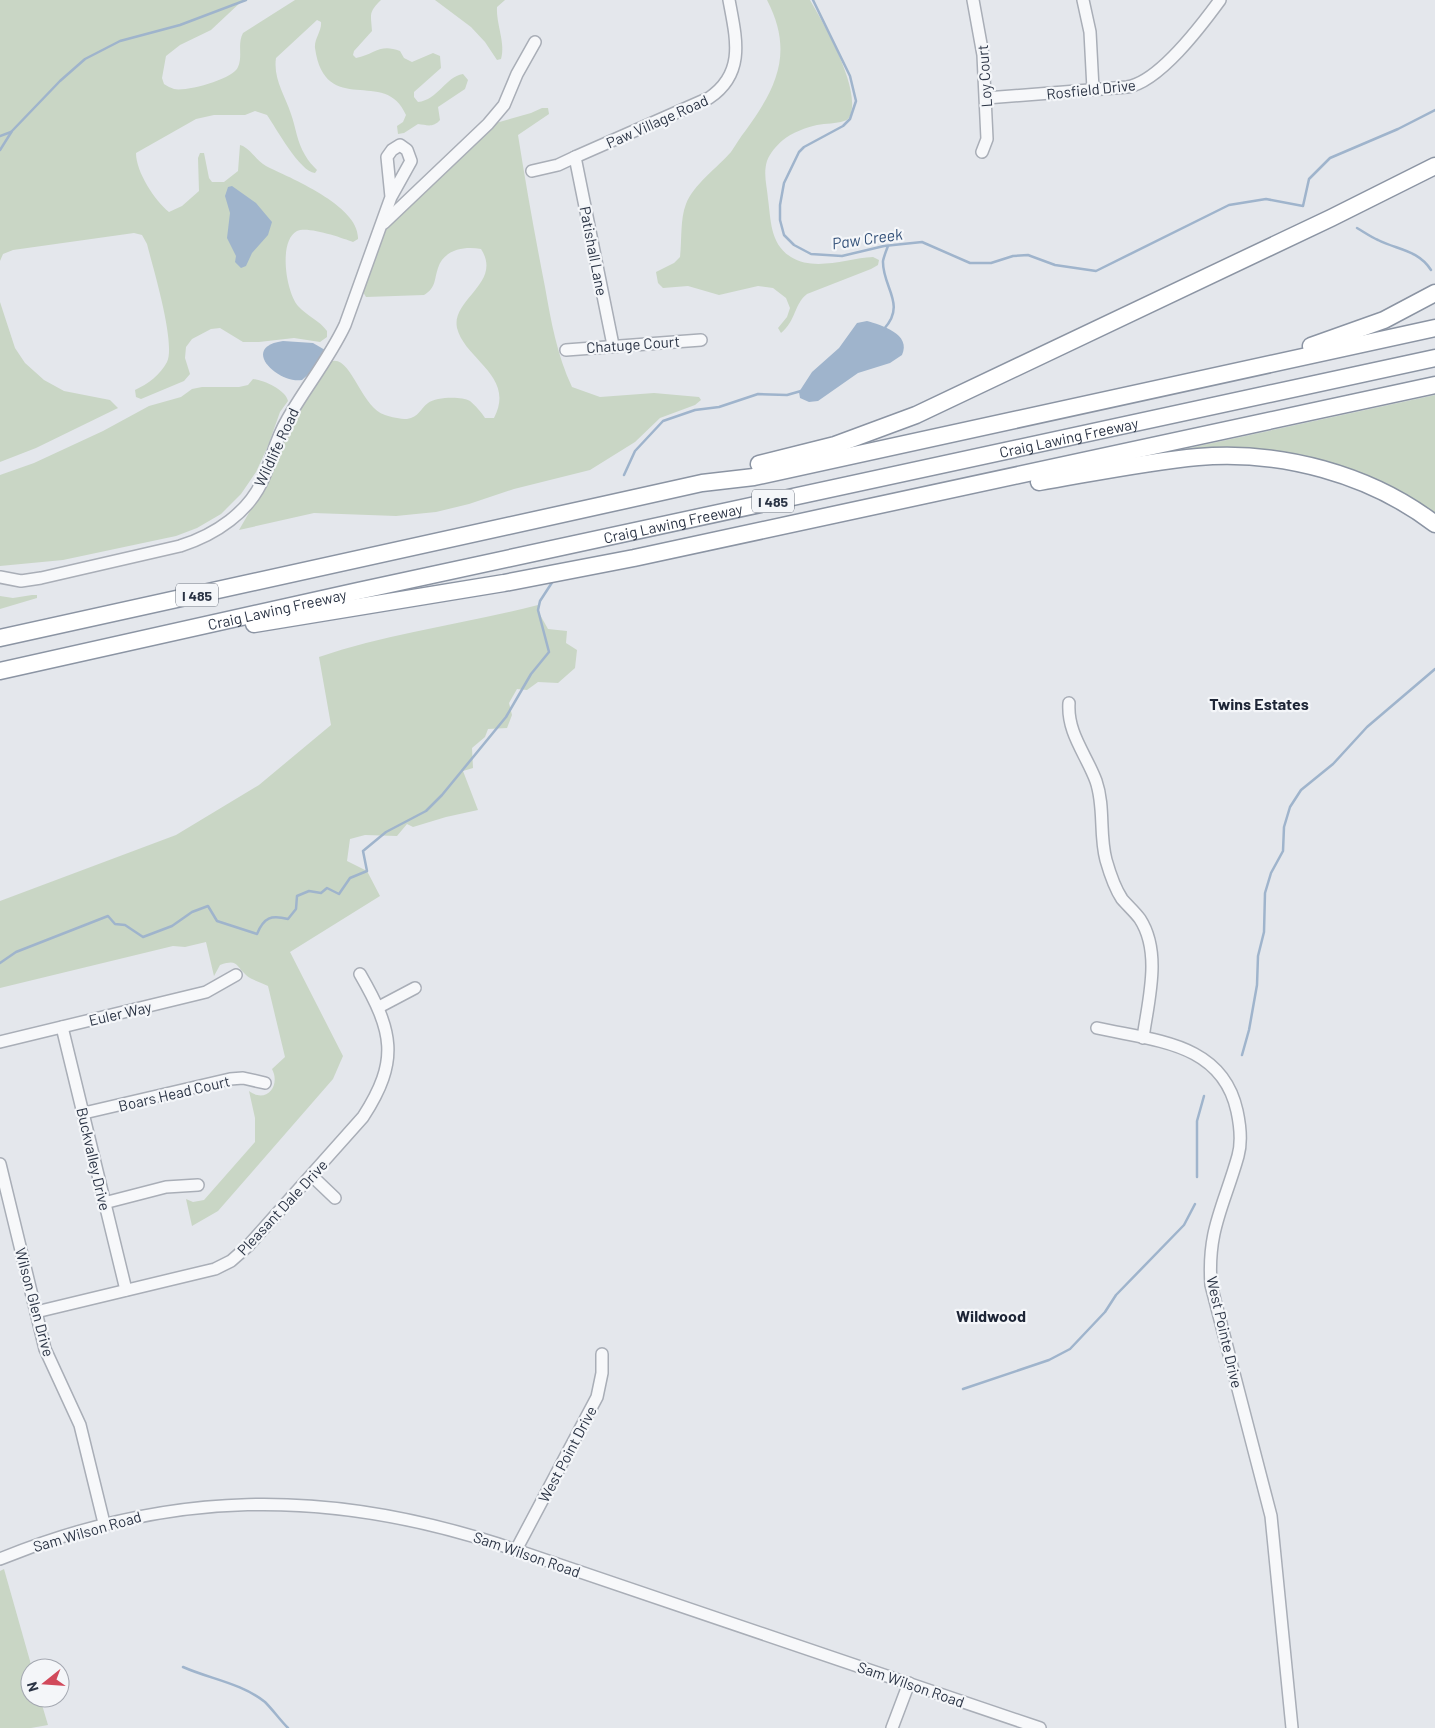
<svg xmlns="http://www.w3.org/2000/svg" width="1435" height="1728" font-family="Barlow,sans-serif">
	<rect width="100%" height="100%" fill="#e4e7ec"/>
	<!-- green -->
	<g fill="#c9d6c5">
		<path d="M0 0H243L211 30 180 45 166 56 162 78 164 84C167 86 171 88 174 89 186 92 234 79 238 67 243 56 237 44 243 33L295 0H381C368 13 371 14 372 31L354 51 353 55 356 58C375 54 380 43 400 51L404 58 412 62 433 53 440 56 441 68 414 92V97L418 102C438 100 445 77 463 74L468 80 465 89 438 107 440 120C433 128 427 125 418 124L404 133 398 134 397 126 403 122 406 115C386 66 325 119 315 48 314 39 322 31 321 22L317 20 276 58C273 79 285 95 291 114 296 128 297 142 305 155 308 161 313 166 317 170L315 173C300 172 276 128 267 115L255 111 245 115H214L196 119 136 153C136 172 155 201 169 212L182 206 199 191 198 158 200 153H204L209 178 212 182H224L238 171 240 145 243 146C252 151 257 161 266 166 290 178 360 206 358 239L353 242C342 238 308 226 297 231 278 241 286 292 298 306 307 316 319 320 327 331V337L320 342 294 338 259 342H243L220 328 211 329 192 339 186 347 185 358 190 374 184 381 141 399 136 397 135 390C148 384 160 375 167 362 176 343 153 268 147 244L142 235 134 233 13 250 3 254 0 261Z"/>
		<path d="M435 0H505L497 7C496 24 506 44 501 59L497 60 485 42 471 27Z"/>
		<path d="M767 0H810C824 24 859 85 851 113 850 117 848 120 844 121 836 124 826 123 817 125 807 127 791 133 783 140 776 146 770 153 767 161 763 174 767 186 768 199 771 220 770 244 791 257 815 272 848 258 873 257L879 260 878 265 871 269 807 294C794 304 796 321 781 333L778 328 787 317 790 308 786 298 773 288 758 286 719 295 688 286 663 288 658 283 656 272 674 263 680 257C682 240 680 219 686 204 693 185 718 167 731 152 736 145 740 137 746 130 777 87 794 52 767 0Z"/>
		<path d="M542 108H548L549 114 518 135C526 186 535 236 545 287 551 321 557 355 572 387L600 397 654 393 699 397 701 400 695 405 660 418 635 442 590 470 514 489 469 504 436 512 396 516 314 513 239 530 265 485 292 422 328 363C350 349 360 408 385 415 391 417 400 419 407 419 419 417 420 409 428 403 436 397 461 396 470 401 475 405 482 413 485 418H494C516 376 465 360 457 328 451 299 503 283 481 249 465 246 444 249 438 268 434 280 436 288 424 295L366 297 363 292 380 241 388 225 496 123 531 113Z"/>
		<path d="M0 302 15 348 25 363 44 380 64 391 110 400 118 408 36 448 0 462Z"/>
		<path d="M253 379C263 380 286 390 288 401L280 412 268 446 256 472 241 494 221 514 197 528 176 536 63 560 0 566V475L34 463 103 431 149 406 181 397 192 389 202 387H239L248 385Z"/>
		<path d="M1435 395V520L1348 473 1166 456V453Z"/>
		<path d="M32 595H37V598L0 609V596L13 598Z"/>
		<path d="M538 605 539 613 548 629 567 631 566 643 577 650 575 668 558 683 538 682 527 690 517 689 509 703 512 715 507 728 488 729 485 737 472 748 473 768 463 771 478 810 446 817 413 827 407 824 397 836 365 835 350 839 347 861 367 871 380 896 290 952 343 1056 333 1079 218 1211 192 1226 186 1199 193 1202 204 1200 255 1142V1118L249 1091C266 1104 281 1086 272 1069L285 1057 268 986C261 982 251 980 246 975 235 965 238 959 220 965L214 976 206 942 185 947 173 946 0 988V901L176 835 259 785 331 725 319 657C390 633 465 624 538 605Z"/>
		<path d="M4 1569 32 1668H30V1698H40L48 1725 31 1728H0V1571Z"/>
	</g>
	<!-- water -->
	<g fill="#9fb4cc">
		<path d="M232 186 256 203 272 222 268 235 252 253 246 266 241 268 235 262 236 256 227 238 230 213 225 196 228 187Z"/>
		<path d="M867 321C881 325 912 334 902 355L890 363 858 373 818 401 809 402 800 398 799 392 812 372 839 348 857 323Z"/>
		<path d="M283 341 313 343 325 350 311 372 302 380C278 384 239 347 283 341Z"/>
	</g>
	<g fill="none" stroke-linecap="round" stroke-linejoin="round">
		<!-- stream -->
		<g stroke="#9fb4cc" stroke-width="2.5">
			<path d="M813 0 850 76 856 101 850 119 843 126 804 147 799 152 784 183 780 205V220L784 235 794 245 811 254 842 256 884 246 922 242 970 263H991L1013 256 1028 255 1055 265 1096 271 1229 205 1266 199 1303 206 1309 179 1330 158 1398 129 1435 110"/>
			<path d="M0 136 11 132"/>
			<path d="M0 150 12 131 60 81 85 59 120 41 180 25 246 0"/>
			<path d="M1357 228C1364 232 1371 237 1378 240 1398 250 1418 250 1431 270"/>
			<path d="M884 329C907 304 882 287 883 261 884 256 886 251 888 246"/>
			<path d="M624 475 635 451 663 421 695 410 719 407 758 394 787 395 801 391"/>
			<path d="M0 963 16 952 108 916 115 924 125 925 143 937 172 926 192 912 208 906 217 921 257 934C264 917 271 915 288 919L296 909 297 896 309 891 321 893 327 888 339 894 350 878 367 871 363 851 386 832 426 811 442 795 506 717 531 674 549 652 538 610 540 601 553 581"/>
			<path d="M1242 1055 1249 1030 1257 985 1258 956 1264 932 1265 893 1271 873 1283 851 1284 827 1290 807 1301 790 1333 764 1367 727 1435 669"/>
			<path d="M1197 1177V1121L1204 1096"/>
			<path d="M963 1389 1049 1360 1070 1349 1105 1312 1116 1295 1184 1225 1195 1204"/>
			<path d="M183 1667C210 1679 241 1683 265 1702 273 1710 280 1720 288 1728"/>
		</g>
		<!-- minor casing -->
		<g stroke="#a9aeb7" stroke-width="14">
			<g id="minor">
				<path d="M973 0 983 55 987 139 982 152"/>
				<path d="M1083 0 1090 32 1093 89"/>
				<path d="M986 98 1127 87C1159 82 1201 26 1220 0"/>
				<path d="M575 157 613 345"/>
				<path d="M532 171 558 165 575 157 709 98C746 73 736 38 729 0"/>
				<path d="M384 223 488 124 504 105 517 74 535 42"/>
				<path d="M566 350 701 340"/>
				<path d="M0 577 21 581 41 578 180 546C215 535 250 512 264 477 272 458 276 438 287 420 305 388 329 359 345 325L391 197 387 157 392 150 400 145 407 150 411 161 391 197"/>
				<path d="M1069 703C1067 733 1086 754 1096 781 1105 807 1099 834 1106 860 1110 874 1114 887 1122 899 1128 906 1135 912 1140 919 1162 953 1148 1001 1143 1038"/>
				<path d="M379 1007 415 988"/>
				<path d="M62 1027 126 1290"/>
				<path d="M1097 1028C1154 1041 1222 1042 1237 1111 1240 1125 1242 1142 1238 1156 1224 1206 1207 1230 1211 1285L1271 1516 1292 1728"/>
				<path d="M0 1042 206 992 236 975"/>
				<path d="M84 1113 230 1079 243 1078 265 1083"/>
				<path d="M0 1164 45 1349 80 1425 104 1523"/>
				<path d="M312 1176 335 1198"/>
				<path d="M104 1203 166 1187 198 1185"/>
				<path d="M36 1312 215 1269 231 1261 248 1246 363 1117C400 1060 393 1031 360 974"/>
				<path d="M516 1550 597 1397 602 1373V1354"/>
				<path d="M0 1559C169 1490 325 1488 498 1544L1040 1728"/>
				<path d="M892 1728 909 1683"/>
			</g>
		</g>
		<!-- highway casing -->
		<g stroke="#8b94a3" stroke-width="19">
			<g id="highway">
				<path d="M1311 346 1384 320 1435 293"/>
				<path d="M759 464 835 445 916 415 1331 218 1435 166"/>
				<path d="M1039 482C1092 473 1145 462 1198 457 1280 450 1370 474 1435 524"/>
				<path d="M254 624 504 583 634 558 1435 385"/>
				<path d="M0 638 603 505 702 483 754 477 1435 328"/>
				<path id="s1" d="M0 671 358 591 1435 358"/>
			</g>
		</g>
		<!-- minor -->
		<use href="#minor" stroke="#f7f8fa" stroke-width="11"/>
		<!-- highway -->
		<use href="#highway" stroke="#fff" stroke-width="16"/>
	</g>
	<g text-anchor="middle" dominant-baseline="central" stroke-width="4.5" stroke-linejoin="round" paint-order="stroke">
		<!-- shield labels -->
		<g fill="#f4f6f9" stroke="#676e7b" stroke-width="1">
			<rect x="752" y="489.5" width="42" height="23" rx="4"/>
			<rect x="176" y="583.5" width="42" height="23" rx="4"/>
		</g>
		<g font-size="14" font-weight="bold" fill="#2b3445">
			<text x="773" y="501">I 485</text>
			<text x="197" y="595">I 485</text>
		</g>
		<!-- street labels -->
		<g font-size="15" fill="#2b3445" stroke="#f4f6f9">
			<text transform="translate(984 76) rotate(-94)">Loy Court</text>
			<text transform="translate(1091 89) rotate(-6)">Rosfield Drive</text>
			<text transform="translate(657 121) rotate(-24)">Paw Village Road</text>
			<text transform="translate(594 251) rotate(79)">Patishall Lane</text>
			<text transform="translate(633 344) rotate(-4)">Chatuge Court</text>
			<text stroke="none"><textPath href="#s1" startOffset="1094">Craig Lawing Freeway</textPath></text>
			<text transform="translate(276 447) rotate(-65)">Wildlife Road</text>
			<text stroke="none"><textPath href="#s1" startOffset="689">Craig Lawing Freeway</textPath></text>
			<text stroke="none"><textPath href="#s1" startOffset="284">Craig Lawing Freeway</textPath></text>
			<text transform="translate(120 1013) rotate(-13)">Euler Way</text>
			<text transform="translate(174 1093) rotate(-13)">Boars Head Court</text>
			<text transform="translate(94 1159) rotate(77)">Buckvalley Drive</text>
			<text transform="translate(282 1207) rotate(-47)">Pleasant Dale Drive</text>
			<text transform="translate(35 1302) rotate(75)">Wilson Glen Drive</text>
			<text transform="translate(1225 1332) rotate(77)">West Pointe Drive</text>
			<text transform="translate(567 1454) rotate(-62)">West Point Drive</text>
			<text transform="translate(87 1531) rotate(-16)">Sam Wilson Road</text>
			<text transform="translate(527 1554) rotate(19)">Sam Wilson Road</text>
			<text transform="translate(911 1684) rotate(19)">Sam Wilson Road</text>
		</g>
		<!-- water labels -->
		<g font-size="16" font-style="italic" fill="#34527a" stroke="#f4f6f9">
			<text transform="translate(867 238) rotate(-8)">Paw Creek</text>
		</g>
		<!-- neighbourhood labels -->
		<g font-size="16" font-weight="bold" fill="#1d2536" stroke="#f4f6f9">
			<text x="1259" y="703">Twins Estates</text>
			<text x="991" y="1315">Wildwood</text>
		</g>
	</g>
	<!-- north arrow -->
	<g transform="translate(45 1683) rotate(253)"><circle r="24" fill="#f4f6f9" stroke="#a4a8b1"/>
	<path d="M0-4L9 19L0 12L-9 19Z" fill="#d1495b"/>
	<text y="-8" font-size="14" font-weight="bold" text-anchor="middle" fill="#2b3445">N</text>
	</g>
</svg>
